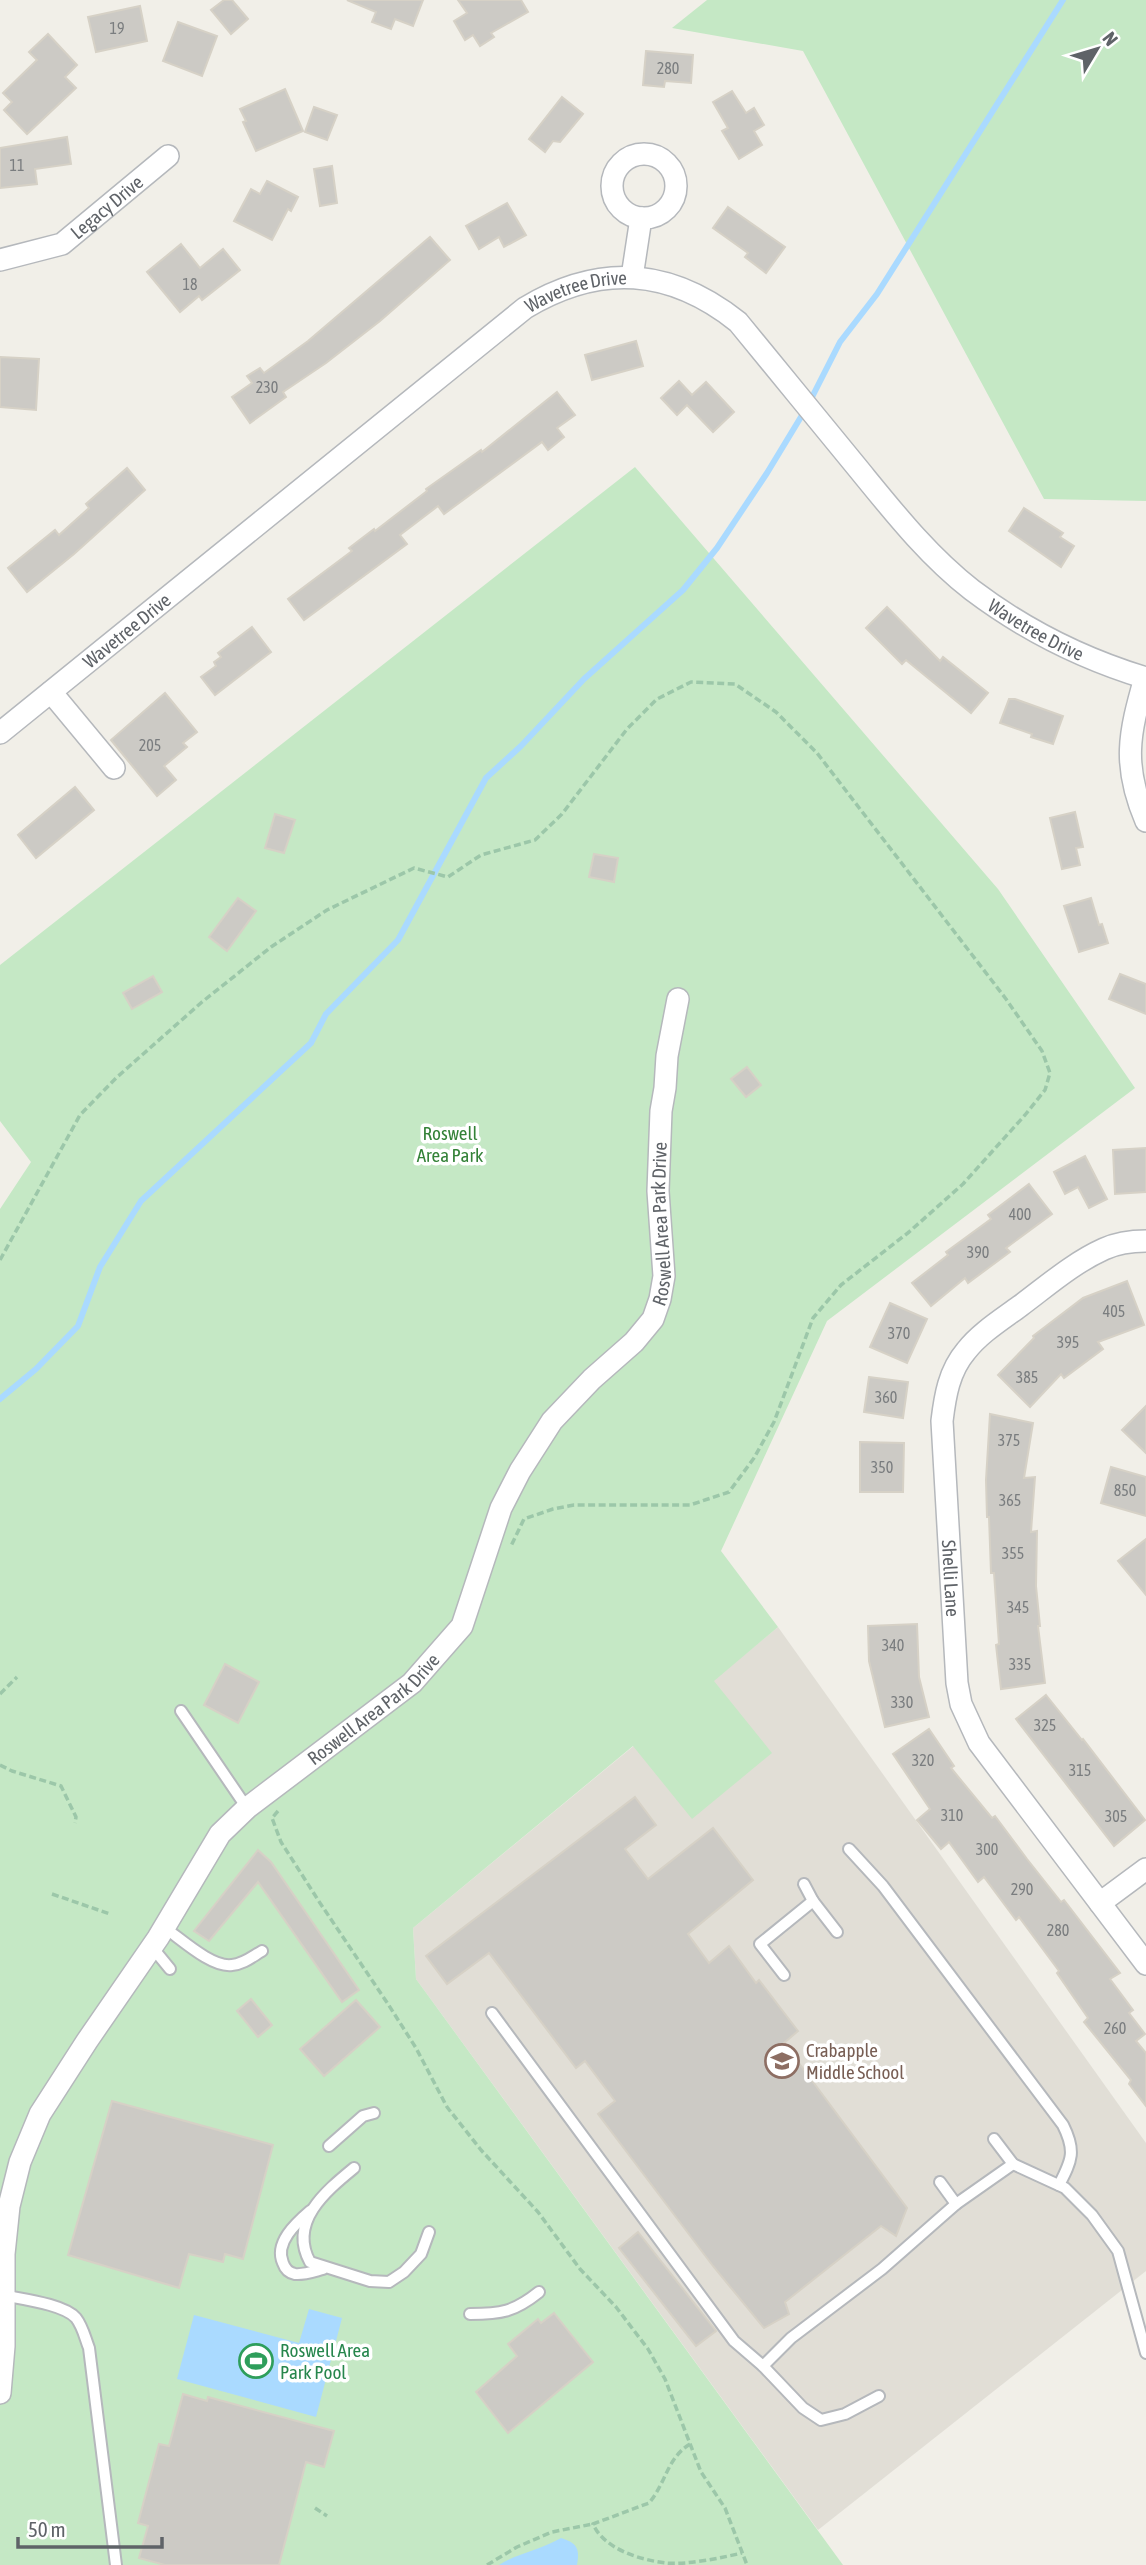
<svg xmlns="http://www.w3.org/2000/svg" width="1146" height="2565" font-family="'Asap Condensed',sans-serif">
	<rect width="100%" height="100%" fill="#f1efe8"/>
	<!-- education -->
	<path fill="#e1ded6" d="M778 1627 1146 2143V2271L818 2530 416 1979 413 1928Z"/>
	<!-- green -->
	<g fill="#c5e8c5">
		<path d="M707 0H1146V501L1044 499 803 51 672 28Z"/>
		<path d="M635 467 998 889 1135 1088 827 1321 721 1551 778 1627 714 1681 772 1753 692 1819 633 1746 413 1928 416 1979 843 2565H0V1209L31 1162 0 1121V965Z"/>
	</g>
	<!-- water -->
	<g fill="#aadaff">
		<path d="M309 2309 342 2318 316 2417 177 2379 194 2315 299 2343Z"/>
		<path d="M561 2538C577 2543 580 2548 577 2565H499C518 2553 540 2550 561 2538Z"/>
	</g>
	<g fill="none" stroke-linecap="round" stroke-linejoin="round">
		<!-- stream -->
		<path stroke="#aadaff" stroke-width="6" d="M0 1399 36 1369 78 1326 100 1267 141 1201 311 1043 326 1014 398 940 486 778 521 746 584 679 683 590 717 548 767 473 807 407 840 342 877 294 1063 0"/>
	</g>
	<!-- building -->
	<g fill="#cccac5" stroke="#d6d1c6" stroke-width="2">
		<path d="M224 0H232L248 19 231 34 211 10Z"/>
		<path d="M347 0H423L413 26 395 19 391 29 372 22 376 12Z"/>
		<path d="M458 0H521L528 12 491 33 494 37 480 46 473 35 465 40 454 21 467 13Z"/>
		<path d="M140 6 147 41 96 52 88 17Z"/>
		<path d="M178 22 217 36 202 76 163 61Z"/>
		<path d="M48 34 77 65 65 77 76 88 27 134 4 110 12 102 3 93 37 60 29 52Z"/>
		<path d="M646 51 693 55 691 83 665 81 664 87 643 85Z"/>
		<path d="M285 89 303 131 256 151 243 122 246 121 240 109Z"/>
		<path d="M732 91 746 113 754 108 764 125 754 131 762 145 739 159 722 131 728 128 713 102Z"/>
		<path d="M562 97 583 114 560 142 553 141 545 152 529 139Z"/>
		<path d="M314 107 337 115 327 140 305 132Z"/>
		<path d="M67 137 71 164 35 169 37 184 0 188V148Z"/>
		<path d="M332 166 337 203 320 206 314 169Z"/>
		<path d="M267 181 298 197 291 211 288 209 272 240 234 221 251 189 260 194Z"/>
		<path d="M507 203 526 235 504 247 499 237 479 249 466 226Z"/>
		<path d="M728 207 785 247 766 273 745 257 748 253 713 228Z"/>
		<path d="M430 237 450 260 380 321 326 363 283 392 286 397 250 423 232 397 252 383 247 376 260 368 264 373 308 341Z"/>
		<path d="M181 244 200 268 223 249 240 270 202 300 199 296 180 312 147 272Z"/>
		<path d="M636 341 643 366 592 380 585 355Z"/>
		<path d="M0 357 39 359 36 410 0 407Z"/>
		<path d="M679 381 692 395 706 382 734 412 713 432 687 405 677 415 661 398Z"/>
		<path d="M557 392 575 415 557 428 564 437 548 450 542 442 444 514 438 506 400 535 407 544 304 620 288 599 352 551 349 548 374 529 375 531 427 491 426 489 481 450 482 452Z"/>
		<path d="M127 468 145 490 74 554 27 592 8 568 55 530 59 535 89 508 86 504Z"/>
		<path d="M1024 508 1063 533 1060 537 1074 546 1061 567 1009 531Z"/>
		<path d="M887 607 940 661 943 657 988 693 971 713 906 660 902 664 866 628Z"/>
		<path d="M252 627 271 652 215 695 201 677 216 666 214 662 221 657 218 653Z"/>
		<path d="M165 693 197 732 183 743 187 747 164 766 176 780 157 796 111 740Z"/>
		<path d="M1009 699H1015L1063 716 1053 744 1031 737 1032 734 1000 723Z"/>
		<path d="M75 787 94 810 36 858 18 835Z"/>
		<path d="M1075 812 1083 847 1076 848 1080 865 1062 869 1050 818Z"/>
		<path d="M275 814 295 820 284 853 265 848Z"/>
		<path d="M594 854 618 858 614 882 589 877Z"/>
		<path d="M238 898 256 911 227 951 209 937Z"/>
		<path d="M1091 898 1099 925 1102 924 1108 943 1079 952 1064 906Z"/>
		<path d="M1120 974 1146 984V1014L1109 999Z"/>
		<path d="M153 976 162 992 132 1009 123 993Z"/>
		<path d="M747 1067 761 1085 746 1097 731 1079Z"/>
		<path d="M1146 1148V1192L1115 1194 1113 1150Z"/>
		<path d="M1085 1156 1107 1199 1089 1208 1078 1187 1065 1194 1054 1172Z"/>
		<path d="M1029 1184 1052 1214 1006 1248 1010 1252 968 1283 965 1278 931 1306 912 1283 948 1255 946 1252 991 1219 988 1215Z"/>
		<path d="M1127 1281 1144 1325 1098 1342 1103 1349 1064 1378 1061 1374 1030 1407 998 1375 1034 1338 1033 1336 1083 1298Z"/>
		<path d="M890 1303 927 1319 907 1363 870 1347Z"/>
		<path d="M869 1377 908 1382 903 1418 864 1412Z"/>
		<path d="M1146 1406V1453L1122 1430Z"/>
		<path d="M990 1414 1033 1423 1024 1478 1035 1477 1031 1532 1037 1531 1036 1586 1040 1626H1038L1045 1683 1001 1689 996 1645 999 1644 994 1573H991L989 1517H987L986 1480Z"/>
		<path d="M860 1442 904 1443 903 1492H860Z"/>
		<path d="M1111 1467 1146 1477V1516L1101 1503Z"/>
		<path d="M1146 1539V1595L1118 1561Z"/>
		<path d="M917 1624 919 1677 929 1717 885 1727 869 1661 868 1626Z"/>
		<path d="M225 1664 259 1682 238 1723 204 1705Z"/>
		<path d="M1046 1695 1082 1740 1083 1739 1145 1820 1114 1846 1016 1719Z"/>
		<path d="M929 1729 954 1766 951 1768 992 1818 995 1816 1027 1859 1061 1902 1064 1900 1120 1973 1110 1979 1133 2010 1129 2013 1145 2034 1136 2041 1146 2053V2106L1129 2084 1131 2080 1084 2022 1088 2018 1057 1973 1059 1971 1019 1917 1016 1920 984 1877 978 1882 949 1842 941 1849 917 1820 930 1809 893 1754Z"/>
		<path d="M635 1797 656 1825 625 1849 648 1879 713 1828 753 1880 688 1934 709 1963 729 1946 756 1983 759 1980 798 2031 784 2043 907 2208 896 2236 881 2226 785 2302 789 2314 764 2328 713 2266 598 2114 615 2101 585 2061 576 2068 489 1953 447 1984 426 1956Z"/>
		<path d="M258 1850 271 1862 359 1990 342 2002 258 1882 209 1941 194 1931Z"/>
		<path d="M251 1999 272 2025 258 2037 237 2011Z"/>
		<path d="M356 2000 380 2027 324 2076 300 2049Z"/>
		<path d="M112 2101 273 2145 243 2259 225 2254 223 2262 189 2254 179 2288 68 2255Z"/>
		<path d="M638 2232 716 2331 696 2346 619 2248Z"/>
		<path d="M554 2313 593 2362 508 2433 476 2392 517 2356 508 2344 538 2319 541 2323Z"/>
		<path d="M183 2394 207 2401 208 2397 334 2431 324 2467 306 2462 279 2565H165L139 2558 148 2526 138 2523 159 2444 169 2446Z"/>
	</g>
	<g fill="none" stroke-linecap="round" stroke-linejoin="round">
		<!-- service casing -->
		<g stroke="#b5b8bc" stroke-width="14">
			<g id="service">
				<path d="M181 1711 247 1808"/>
				<path d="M849 1849 883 1886 1063 2125C1076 2151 1072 2160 1059 2185"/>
				<path d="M804 1884 813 1901 837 1932"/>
				<path d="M165 1928C181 1939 212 1968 232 1965 244 1964 253 1956 262 1951"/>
				<path d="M152 1947 170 1969"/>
				<path d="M784 1975 760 1944 813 1901"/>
				<path d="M492 2013 734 2341 763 2366"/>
				<path d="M994 2139 1013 2164 1065 2188 1092 2215 1118 2251 1146 2353"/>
				<path d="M329 2146 363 2116 374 2113"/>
				<path d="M354 2168C326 2191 288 2222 310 2262L370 2281 389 2282 404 2272 421 2254 429 2232"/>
				<path d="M940 2182 956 2204"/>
				<path d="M310 2211C296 2223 274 2243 283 2263 285 2269 289 2273 295 2274 304 2275 315 2271 323 2269"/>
				<path d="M2 2295C21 2299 64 2304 76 2318 83 2327 85 2338 89 2348L116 2565"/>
				<path d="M470 2314C501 2314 514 2312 539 2292"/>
				<path d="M879 2396 845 2414 821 2420 803 2408 763 2366 791 2338 882 2269 956 2204 1013 2164"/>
			</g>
		</g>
		<!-- minor casing -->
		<g stroke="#b5b8bc" stroke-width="24">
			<g id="minor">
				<circle cx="644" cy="186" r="32"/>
				<path id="s1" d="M0 260 62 244 168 156"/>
				<path d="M632 277 641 218"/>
				<path d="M1145 678C1129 734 1122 765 1146 821"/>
				<path d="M51 692 114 768"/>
				<path id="s2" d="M0 733 525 308C600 263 670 268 738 322 777 370 817 418 856 466 892 510 927 555 972 590 1025 630 1083 659 1146 678"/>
				<path id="s3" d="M1146 1241C1132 1241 1117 1243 1104 1249 1073 1263 1047 1286 1020 1306 1001 1320 980 1333 966 1351 949 1371 945 1396 942 1421L957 1683 961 1704 979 1743 1146 1964"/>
				<path d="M1100 1903 1146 1869"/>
				<path id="s4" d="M0 2393 4 2346V2254L9 2206 20 2162 40 2114 87 2041 158 1938 220 1834 247 1808 412 1683 462 1626 501 1508 520 1471 552 1421 592 1379 634 1342 653 1319 660 1299 664 1276 658 1191 661 1111 665 1088 667 1056 678 999"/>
			</g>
		</g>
		<!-- path -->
		<g stroke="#9cc7a9" stroke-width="3.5" stroke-dasharray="7 3.5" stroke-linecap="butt">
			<path d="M0 1260 80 1115 116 1078 202 1002 271 947 327 910 414 868 448 877 481 855 535 840 562 814 627 729 657 699 691 682 735 684 776 712 817 753 1006 999 1042 1051 1050 1073 1045 1090 1025 1115 963 1184 909 1232 841 1285 813 1318 774 1422 754 1458 729 1492 690 1505H574L553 1509 524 1519 511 1546"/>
			<path d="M0 1694 17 1677"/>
			<path d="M0 1765 12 1771 61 1786 76 1817 75 1823"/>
			<path d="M278 1811 272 1818 281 1842 320 1903 388 2004 416 2048 447 2107 481 2150 538 2212 580 2269 616 2307 648 2349 665 2379 701 2472 725 2508 747 2565"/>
			<path d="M52 1894 110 1914"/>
			<path d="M690 2444C667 2458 666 2483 649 2503L593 2524C604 2549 640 2560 666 2563 688 2565 720 2558 742 2553"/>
			<path d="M315 2508 327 2516"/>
			<path d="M487 2565 517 2547 552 2532 593 2524"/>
		</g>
		<!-- service -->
		<use href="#service" stroke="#fff" stroke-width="10"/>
		<!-- minor -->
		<use href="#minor" stroke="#fff" stroke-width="21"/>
	</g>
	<!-- icons -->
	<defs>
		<g id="school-ring" transform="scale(1.75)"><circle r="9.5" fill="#fff" stroke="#8d6e63" stroke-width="1.5"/><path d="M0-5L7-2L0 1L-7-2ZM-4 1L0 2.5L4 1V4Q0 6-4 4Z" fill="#8d6e63"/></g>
		<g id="stadium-ring" transform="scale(1.75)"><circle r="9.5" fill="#fff" stroke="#2e9e5b" stroke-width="1.5"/><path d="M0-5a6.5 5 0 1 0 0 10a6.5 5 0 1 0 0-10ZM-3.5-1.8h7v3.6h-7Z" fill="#2e9e5b"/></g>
	</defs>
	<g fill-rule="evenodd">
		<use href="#school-ring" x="782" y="2061"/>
		<use href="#stadium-ring" x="256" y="2361"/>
	</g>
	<g text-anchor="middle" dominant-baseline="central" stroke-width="7" stroke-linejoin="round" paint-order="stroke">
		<!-- number labels -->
		<g font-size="16" fill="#7a7d7f">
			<text x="117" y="28">19</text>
			<text x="668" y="68">280</text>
			<text x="17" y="165">11</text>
			<text x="190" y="284">18</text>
			<text x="267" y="387">230</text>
			<text x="150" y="745">205</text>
			<text x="1020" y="1214">400</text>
			<text x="978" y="1252">390</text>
			<text x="1114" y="1311">405</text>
			<text x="899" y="1333">370</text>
			<text x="1068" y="1342">395</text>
			<text x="1027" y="1377">385</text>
			<text x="886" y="1397">360</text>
			<text x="1009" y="1440">375</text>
			<text x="882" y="1467">350</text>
			<text x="1125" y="1490">850</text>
			<text x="1010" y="1500">365</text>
			<text x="1013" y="1553">355</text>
			<text x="1018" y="1607">345</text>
			<text x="893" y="1645">340</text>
			<text x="1020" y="1664">335</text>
			<text x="902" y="1702">330</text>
			<text x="1045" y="1725">325</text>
			<text x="923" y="1760">320</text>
			<text x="1080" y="1770">315</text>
			<text x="952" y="1815">310</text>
			<text x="1116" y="1816">305</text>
			<text x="987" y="1849">300</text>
			<text x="1022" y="1889">290</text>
			<text x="1058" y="1930">280</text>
			<text x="1115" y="2028">260</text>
		</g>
		<!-- street labels -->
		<g font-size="19" fill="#5f6368" stroke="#fff">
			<text stroke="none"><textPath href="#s1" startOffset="122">Legacy Drive</textPath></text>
			<text stroke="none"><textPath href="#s2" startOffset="730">Wavetree Drive</textPath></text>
			<text stroke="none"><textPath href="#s2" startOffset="1337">Wavetree Drive</textPath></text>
			<text stroke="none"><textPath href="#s2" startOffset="163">Wavetree Drive</textPath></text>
			<text stroke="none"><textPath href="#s4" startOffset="1404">Roswell Area Park Drive</textPath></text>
			<text stroke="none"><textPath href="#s3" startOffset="448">Shelli Lane</textPath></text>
			<text stroke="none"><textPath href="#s4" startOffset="816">Roswell Area Park Drive</textPath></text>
		</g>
		<!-- park labels -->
		<g font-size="19" fill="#348238" stroke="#fff">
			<text x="450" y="1133">Roswell<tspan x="450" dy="22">Area Park</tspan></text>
		</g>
		<!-- education labels -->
		<g font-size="19" fill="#785e54" stroke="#fff" text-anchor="start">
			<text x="806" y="2050">Crabapple<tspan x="806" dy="22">Middle School</tspan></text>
		</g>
		<!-- leisure labels -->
		<g font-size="19" fill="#27864d" stroke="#fff" text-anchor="start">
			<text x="280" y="2350">Roswell Area<tspan x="280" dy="22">Park Pool</tspan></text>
		</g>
	</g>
	<!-- north arrow -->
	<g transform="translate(1097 49) rotate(52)" stroke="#ffffff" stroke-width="5" paint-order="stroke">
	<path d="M0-5L12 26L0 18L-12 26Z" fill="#5f6368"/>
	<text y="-10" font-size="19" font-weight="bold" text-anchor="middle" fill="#5f6368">N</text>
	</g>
	<!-- scale -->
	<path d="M18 2537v10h144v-10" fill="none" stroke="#5f6368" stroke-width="3.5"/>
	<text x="28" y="2537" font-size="21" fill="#5f6368" stroke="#ffffff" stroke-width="5" paint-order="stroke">50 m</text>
</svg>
